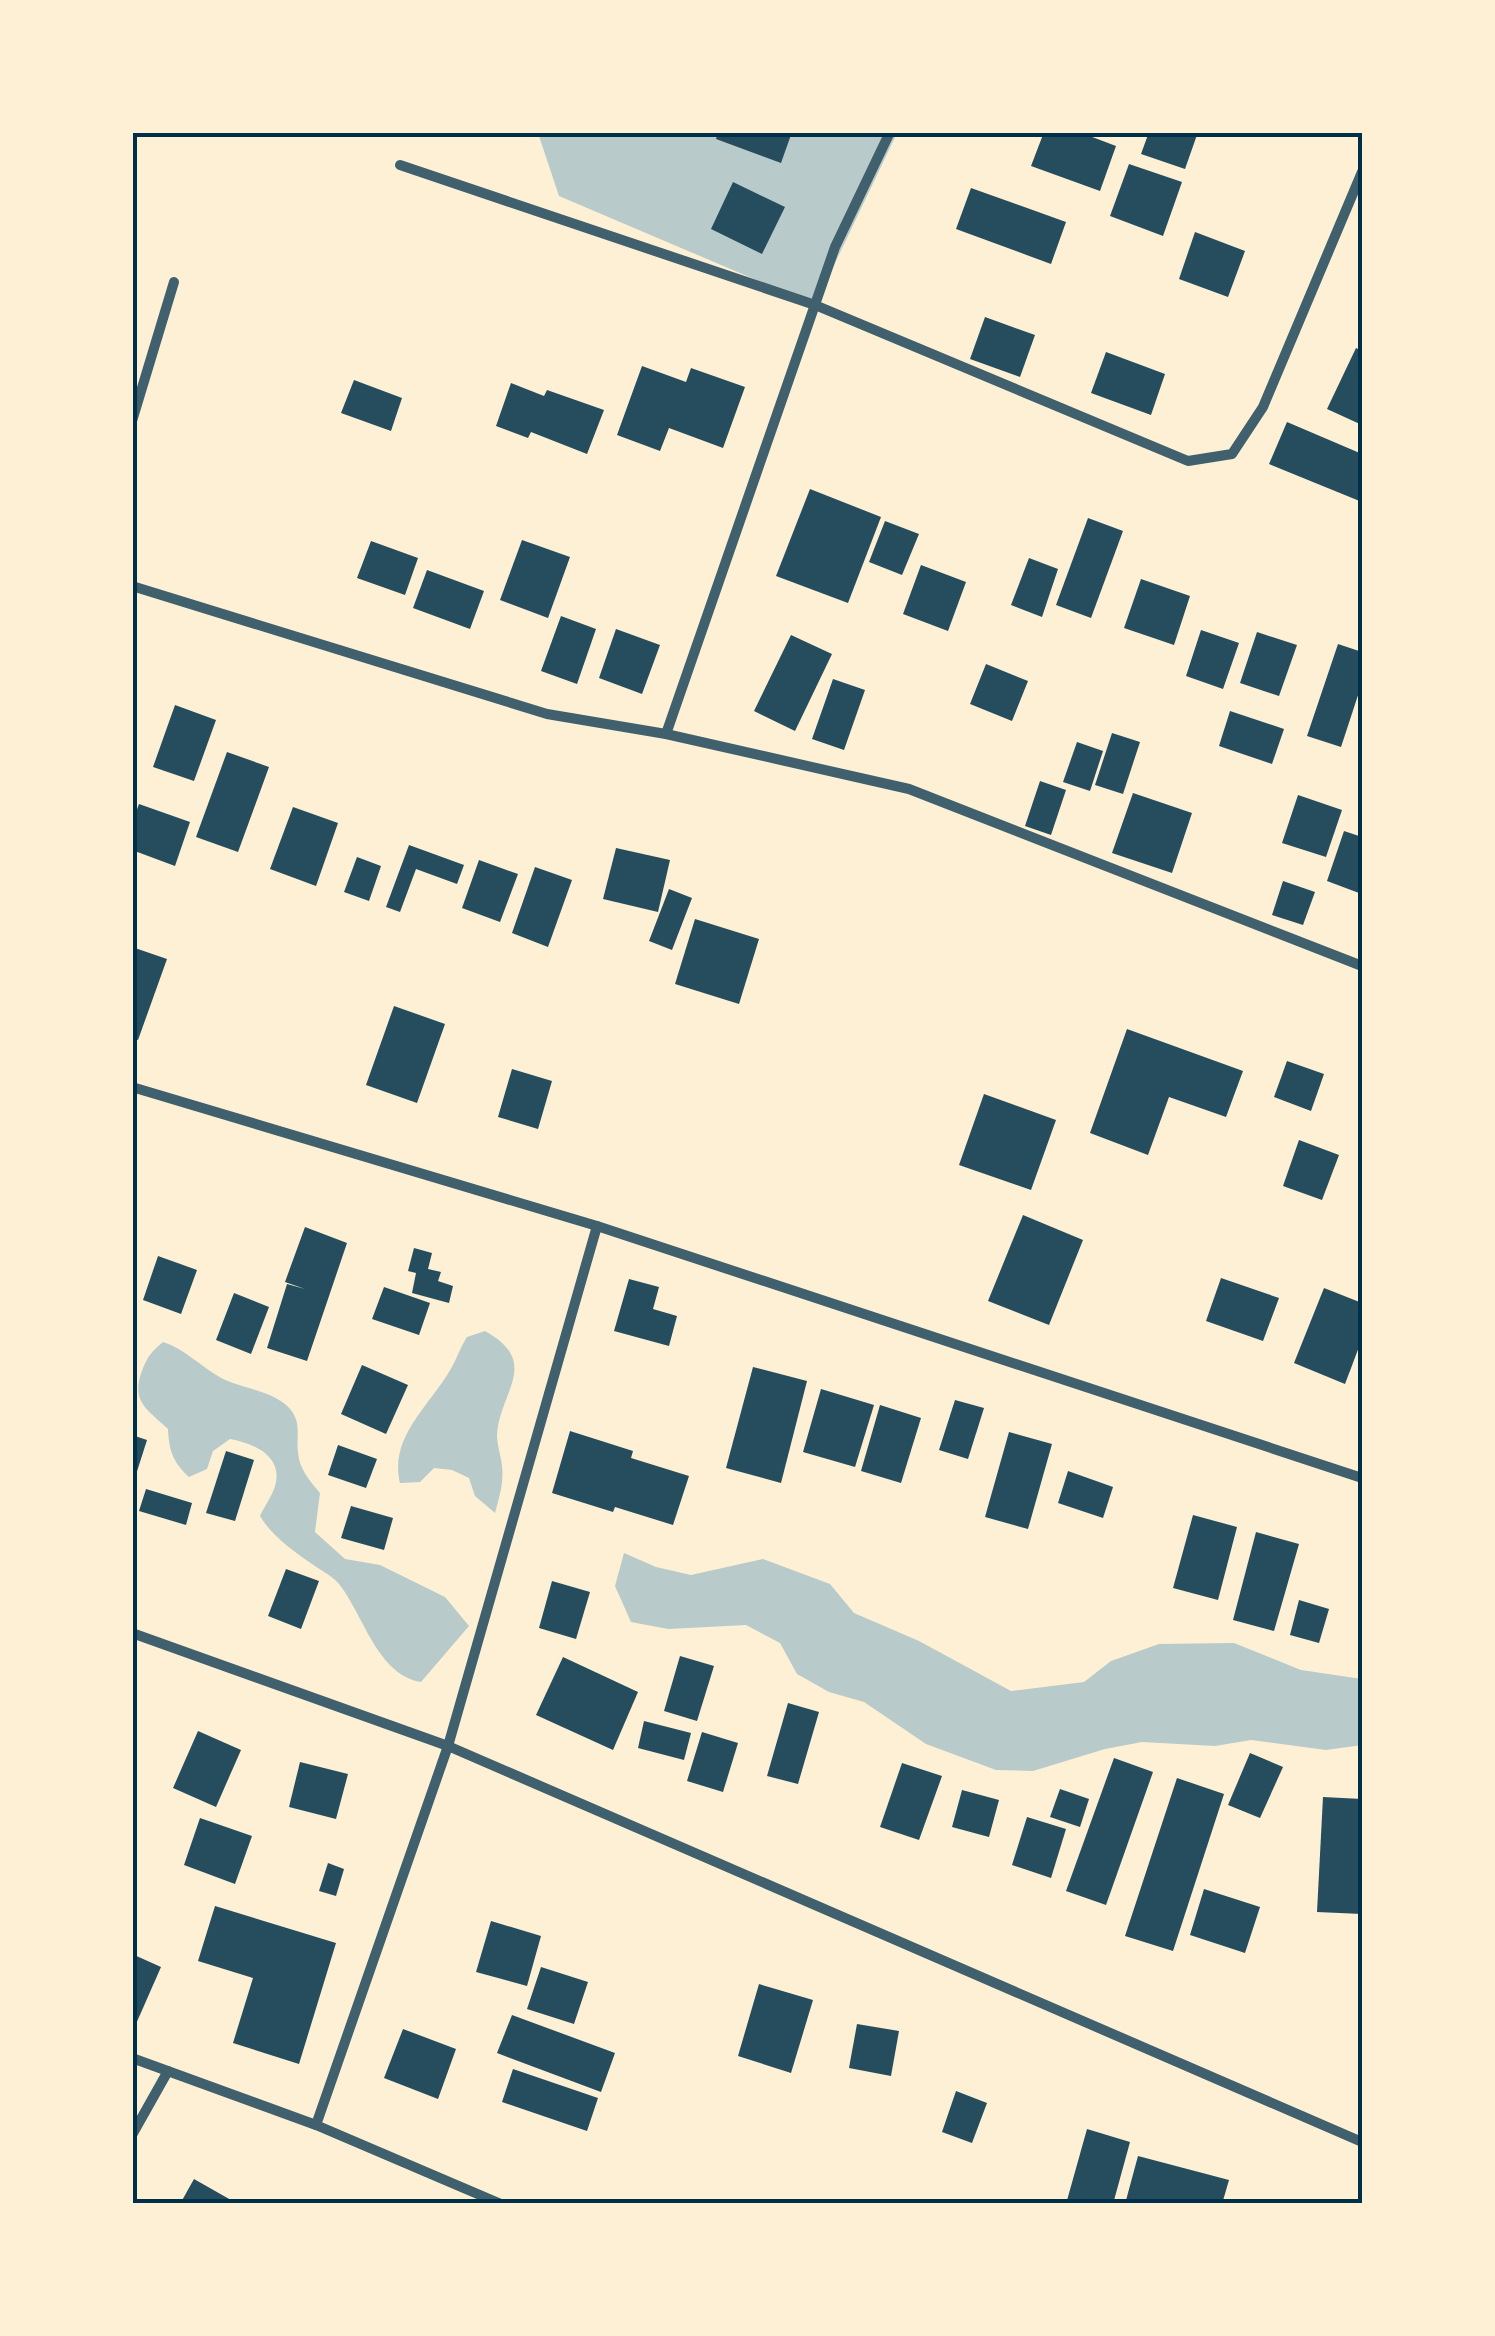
<svg xmlns="http://www.w3.org/2000/svg" width="1495" height="2336" font-family="Montserrat,sans-serif">
	<rect width="100%" height="100%" fill="#fdf0d5"/>
	<!-- green -->
	<g fill="#b9caca">
		<path d="M538 133H897L815 305 559 196Z"/>
		<path d="M485 1331C542 1363 499 1392 497 1435 497 1445 501 1456 502 1466 504 1483 499 1498 495 1513L475 1496 469 1478 452 1470 434 1468 420 1482 400 1483C389 1438 428 1407 449 1372 456 1361 460 1348 467 1337Z"/>
		<path d="M163 1342C185 1349 201 1367 223 1379 244 1389 280 1392 293 1413 301 1426 296 1439 298 1452 299 1469 310 1481 320 1493L315 1532 345 1559 380 1565 445 1597 469 1626 421 1682C379 1675 365 1620 342 1588 334 1576 323 1572 312 1564 293 1551 271 1535 260 1516 264 1507 272 1496 275 1486 284 1456 253 1443 230 1439L213 1451 207 1469 189 1477C173 1462 169 1451 168 1429 145 1407 130 1401 143 1368 148 1356 152 1351 163 1342Z"/>
		<path d="M624 1553 656 1567 691 1575 763 1559 830 1584 854 1613 919 1641 1011 1691 1084 1682 1111 1661 1159 1644 1234 1643 1301 1670 1362 1679V1745L1326 1750 1251 1740 1215 1746 1142 1742 1105 1749 1033 1771 996 1770 926 1744 864 1702 829 1692 797 1674 780 1643 746 1625 668 1629 631 1622 615 1586Z"/>
	</g>
	<!-- building -->
	<g fill="#264d5e">
		<path d="M718 132H792L781 163 716 139Z"/>
		<path d="M1044 132H1079L1116 146 1100 191 1031 166Z"/>
		<path d="M1149 132H1198L1185 169 1141 154Z"/>
		<path d="M1129 164 1182 182 1163 236 1110 216Z"/>
		<path d="M733 182 785 207 762 254 711 229Z"/>
		<path d="M971 188 1066 222 1051 264 956 229Z"/>
		<path d="M1195 232 1245 251 1228 297 1179 279Z"/>
		<path d="M985 317 1035 335 1020 377 970 359Z"/>
		<path d="M1356 348 1362 351V425L1327 409Z"/>
		<path d="M1106 352 1165 374 1151 415 1091 393Z"/>
		<path d="M642 366 686 382 691 368 745 387 723 448 669 428 660 451 617 435Z"/>
		<path d="M354 380 402 398 391 431 341 413Z"/>
		<path d="M511 383 544 396 547 390 604 410 587 454 531 432 528 438 496 426Z"/>
		<path d="M1287 422 1362 454V502L1269 464Z"/>
		<path d="M810 489 881 517 848 603 776 576Z"/>
		<path d="M1088 518 1123 531 1091 618 1056 605Z"/>
		<path d="M885 521 919 534 902 575 869 562Z"/>
		<path d="M522 540 570 557 548 618 500 600Z"/>
		<path d="M371 541 418 558 405 595 357 578Z"/>
		<path d="M1029 558 1058 569 1042 617 1011 605Z"/>
		<path d="M921 565 966 582 948 631 903 614Z"/>
		<path d="M427 570 484 591 470 629 413 608Z"/>
		<path d="M1141 579 1190 596 1174 645 1124 628Z"/>
		<path d="M561 616 596 629 577 684 541 671Z"/>
		<path d="M616 629 660 645 642 694 599 678Z"/>
		<path d="M1201 630 1239 643 1223 689 1186 676Z"/>
		<path d="M1257 632 1297 645 1279 696 1240 683Z"/>
		<path d="M791 635 832 654 795 731 754 711Z"/>
		<path d="M1338 644 1362 652V683L1341 747 1307 736Z"/>
		<path d="M986 664 1028 681 1012 721 970 704Z"/>
		<path d="M833 679 865 690 844 750 812 739Z"/>
		<path d="M175 705 216 720 194 781 153 767Z"/>
		<path d="M1230 711 1284 729 1272 764 1219 746Z"/>
		<path d="M1112 733 1140 742 1123 794 1095 785Z"/>
		<path d="M1077 742 1103 751 1090 791 1063 782Z"/>
		<path d="M227 752 269 767 238 852 196 837Z"/>
		<path d="M1040 781 1066 790 1051 835 1025 826Z"/>
		<path d="M1133 793 1192 813 1172 873 1112 853Z"/>
		<path d="M1298 795 1342 810 1326 857 1282 843Z"/>
		<path d="M139 804 190 822 175 866 132 850V823Z"/>
		<path d="M293 807 338 823 316 886 270 869Z"/>
		<path d="M1344 831 1362 837V881L1359 893 1327 881Z"/>
		<path d="M409 845 464 865 457 884 416 869 400 912 386 907Z"/>
		<path d="M616 848 670 860 658 912 603 899Z"/>
		<path d="M357 857 381 866 369 901 344 892Z"/>
		<path d="M479 860 518 874 500 922 462 908Z"/>
		<path d="M535 867 572 880 548 947 512 933Z"/>
		<path d="M1283 881 1315 892 1303 925 1272 915Z"/>
		<path d="M669 889 692 898 672 950 649 941Z"/>
		<path d="M695 919 759 939 739 1004 675 984Z"/>
		<path d="M132 947 167 959 138 1040 132 1038Z"/>
		<path d="M394 1006 445 1024 417 1103 366 1085Z"/>
		<path d="M1127 1029 1243 1071 1226 1117 1169 1097 1148 1155 1090 1133Z"/>
		<path d="M1287 1061 1324 1074 1311 1111 1274 1097Z"/>
		<path d="M512 1069 552 1081 538 1129 498 1117Z"/>
		<path d="M984 1094 1056 1120 1031 1190 959 1165Z"/>
		<path d="M1299 1140 1339 1155 1322 1200 1283 1186Z"/>
		<path d="M1023 1215 1083 1240 1049 1325 988 1301Z"/>
		<path d="M305 1227 347 1243 307 1361 267 1348 287 1284 305 1289 285 1282Z"/>
		<path d="M414 1248 432 1253 428 1269 441 1272 438 1281 453 1286 449 1303 412 1293 416 1273 408 1271Z"/>
		<path d="M158 1256 197 1270 181 1314 143 1300Z"/>
		<path d="M1221 1278 1279 1298 1263 1341 1206 1321Z"/>
		<path d="M629 1279 659 1287 653 1309 677 1316 669 1346 614 1331Z"/>
		<path d="M384 1287 430 1303 419 1335 372 1319Z"/>
		<path d="M1324 1288 1362 1303V1339L1345 1384 1294 1363Z"/>
		<path d="M234 1293 269 1307 251 1354 216 1340Z"/>
		<path d="M362 1365 408 1385 386 1434 341 1414Z"/>
		<path d="M753 1367 807 1381 781 1483 726 1468Z"/>
		<path d="M821 1389 874 1405 855 1467 803 1452Z"/>
		<path d="M955 1400 984 1408 968 1459 939 1450Z"/>
		<path d="M880 1405 921 1418 901 1483 861 1471Z"/>
		<path d="M570 1431 633 1451 631 1458 689 1476 673 1525 615 1507 613 1512 552 1493Z"/>
		<path d="M1009 1432 1052 1444 1028 1529 985 1517Z"/>
		<path d="M132 1435 147 1440 133 1484H132Z"/>
		<path d="M338 1445 377 1459 366 1488 328 1475Z"/>
		<path d="M226 1451 254 1460 235 1521 206 1513Z"/>
		<path d="M1068 1471 1113 1487 1103 1518 1058 1503Z"/>
		<path d="M146 1489 192 1503 186 1525 139 1511Z"/>
		<path d="M351 1506 393 1518 384 1550 341 1538Z"/>
		<path d="M1193 1515 1237 1527 1218 1600 1173 1588Z"/>
		<path d="M1256 1532 1299 1544 1274 1631 1233 1620Z"/>
		<path d="M286 1569 319 1581 301 1629 268 1616Z"/>
		<path d="M552 1581 590 1592 576 1639 539 1628Z"/>
		<path d="M1299 1600 1329 1609 1319 1643 1290 1635Z"/>
		<path d="M680 1656 714 1666 697 1721 664 1711Z"/>
		<path d="M563 1657 638 1692 613 1750 536 1715Z"/>
		<path d="M788 1703 819 1712 798 1784 767 1776Z"/>
		<path d="M644 1721 691 1733 684 1760 638 1748Z"/>
		<path d="M198 1731 241 1750 216 1807 173 1788Z"/>
		<path d="M702 1732 738 1743 723 1792 687 1781Z"/>
		<path d="M1250 1753 1283 1767 1260 1818 1228 1805Z"/>
		<path d="M1114 1758 1153 1772 1106 1905 1066 1891Z"/>
		<path d="M300 1762 348 1774 336 1819 289 1807Z"/>
		<path d="M902 1763 942 1776 919 1840 880 1827Z"/>
		<path d="M1177 1778 1224 1794 1173 1951 1125 1936Z"/>
		<path d="M1060 1789 1089 1799 1080 1827 1050 1817Z"/>
		<path d="M962 1790 999 1800 989 1837 952 1827Z"/>
		<path d="M1323 1797 1362 1799V1914L1317 1912Z"/>
		<path d="M1027 1817 1066 1829 1051 1878 1012 1865Z"/>
		<path d="M200 1818 252 1836 235 1884 184 1865Z"/>
		<path d="M328 1863 344 1869 336 1896 319 1891Z"/>
		<path d="M1204 1889 1260 1907 1245 1953 1190 1935Z"/>
		<path d="M215 1906 336 1943 299 2064 233 2043 253 1978 198 1961Z"/>
		<path d="M491 1921 541 1936 527 1986 476 1972Z"/>
		<path d="M132 1954 161 1967 132 2033Z"/>
		<path d="M541 1967 588 1982 574 2024 527 2009Z"/>
		<path d="M759 1984 813 2000 791 2073 738 2056Z"/>
		<path d="M512 2015 615 2053 601 2092 497 2053Z"/>
		<path d="M857 2024 899 2031 891 2076 849 2068Z"/>
		<path d="M403 2029 456 2049 438 2099 384 2078Z"/>
		<path d="M513 2069 598 2098 587 2131 502 2102Z"/>
		<path d="M956 2091 987 2103 972 2143 942 2132Z"/>
		<path d="M1087 2129 1130 2142 1113 2204H1066Z"/>
		<path d="M1138 2156 1229 2180 1222 2204H1125Z"/>
		<path d="M194 2179 238 2204H180Z"/>
	</g>
	<g fill="none" stroke-linecap="round" stroke-linejoin="round">
		<!-- minor -->
		<g stroke="#3f606c" stroke-width="10">
			<path d="M400 165 815 305 1188 461 1232 454 1263 407 1362 172"/>
			<path d="M132 421 174 282"/>
			<path d="M132 586 547 714 666 734 909 789 1362 966"/>
			<path d="M666 734 835 247 890 132"/>
			<path d="M132 1087 597 1226 1362 1478"/>
			<path d="M132 1633 448 1746 597 1226"/>
			<path d="M132 2058 316 2125"/>
			<path d="M132 2135 168 2071"/>
			<path d="M501 2204 316 2125 448 1746 1362 2142"/>
		</g>
	</g>
	<!-- border -->
	<rect width="1495" height="2336" fill="none" stroke="#fdf0d5" stroke-width="270"/>
	<rect x="135" y="135" width="1225" height="2066" fill="none" stroke="#003049" stroke-width="4"/>
</svg>
